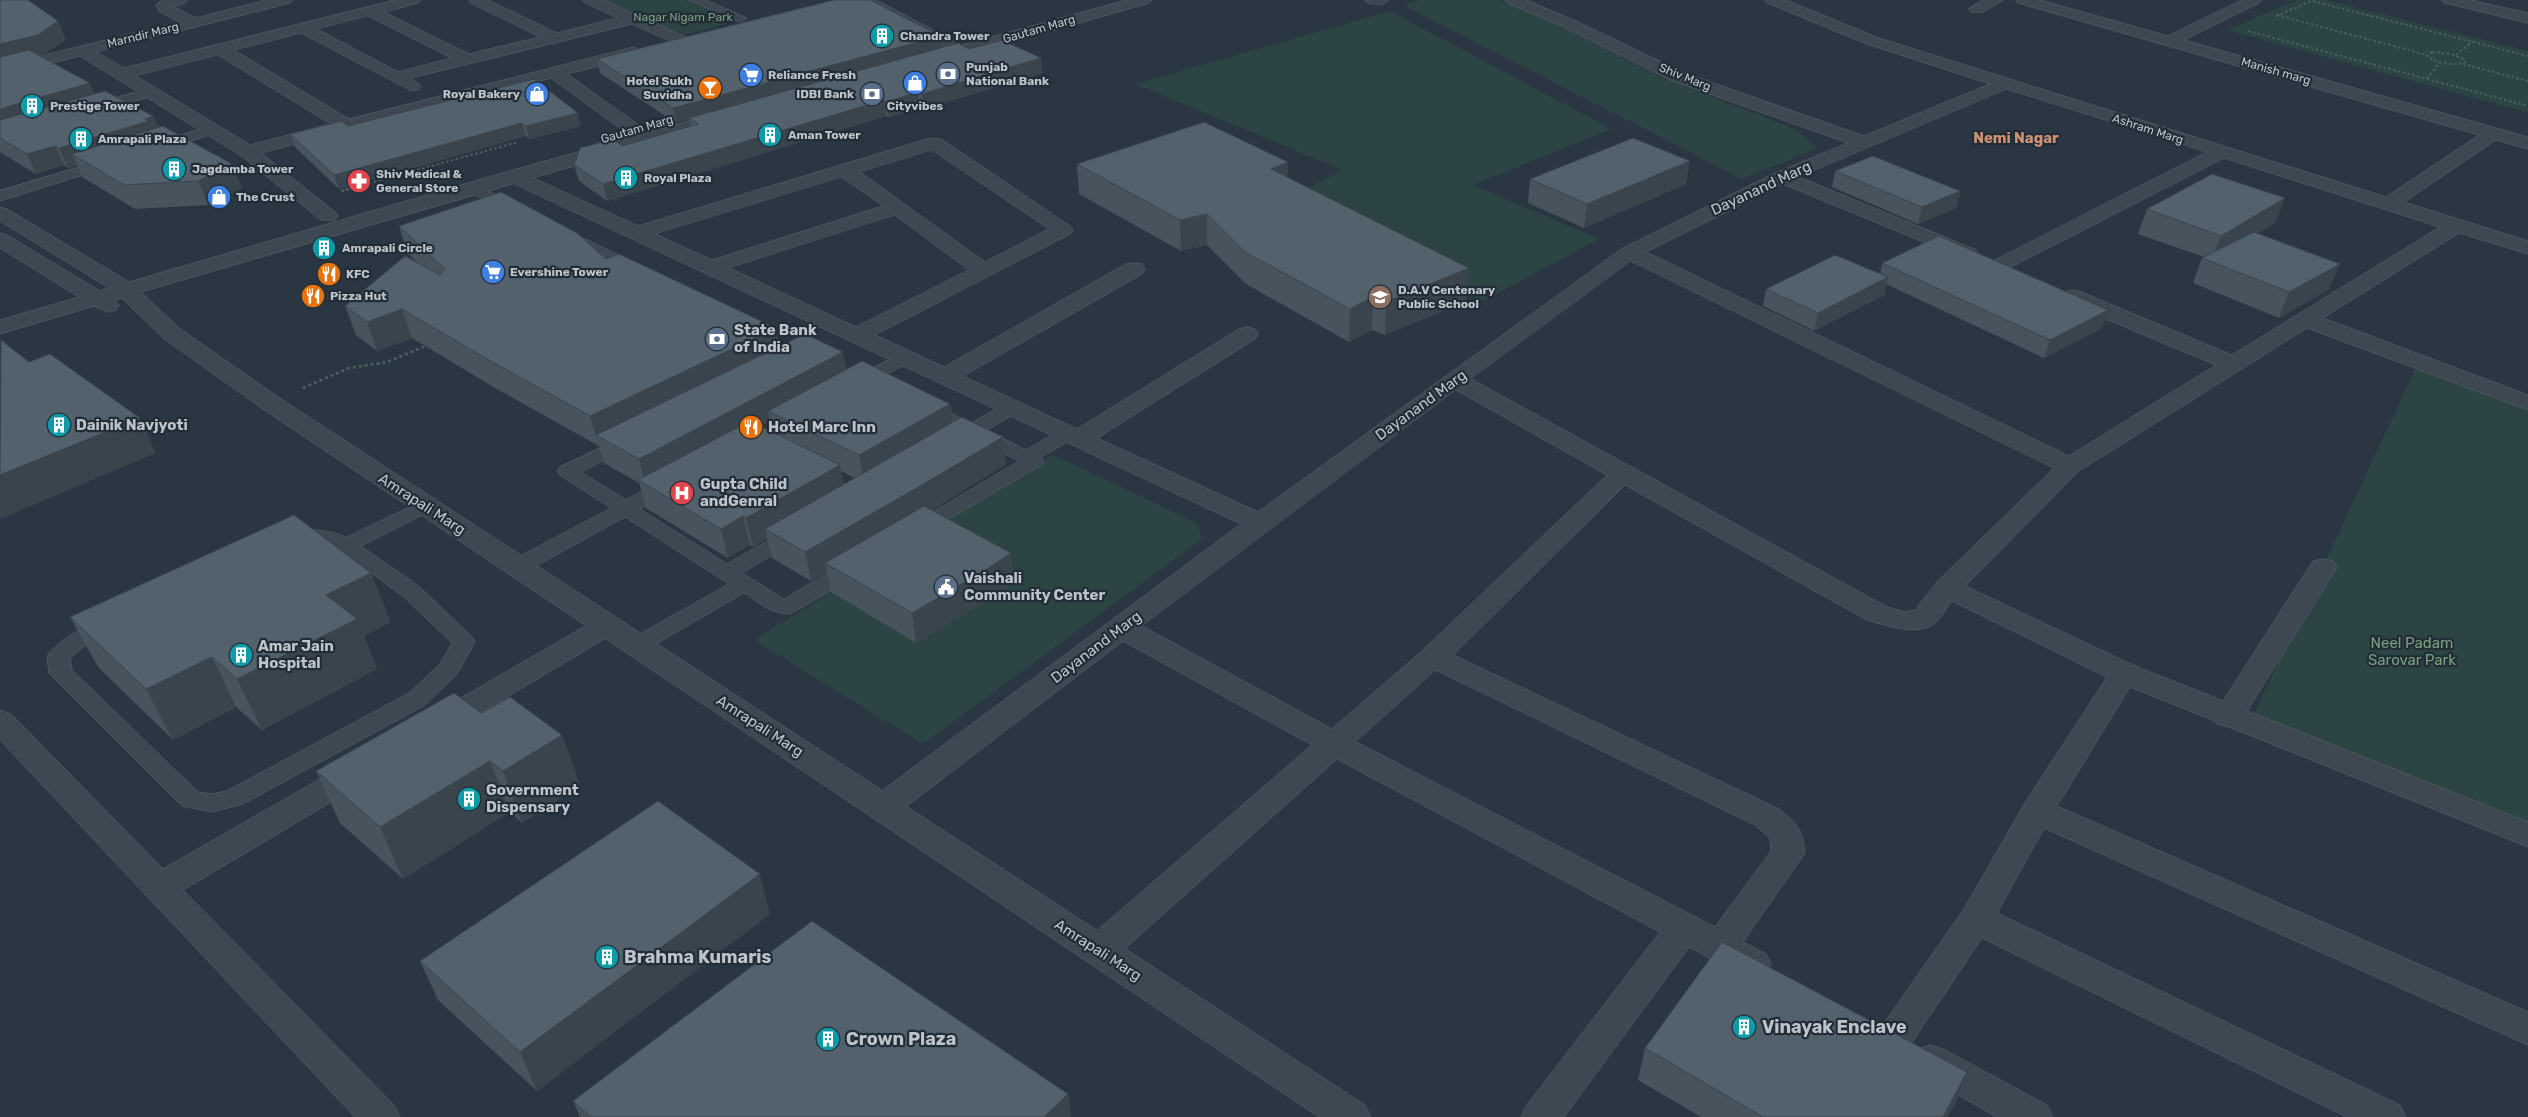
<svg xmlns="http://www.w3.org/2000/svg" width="2528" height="1117" font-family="Rubik,sans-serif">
	<rect width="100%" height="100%" fill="#2a3642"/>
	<!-- green -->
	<g fill="#2d4444">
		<path d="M600 0H685L737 21 683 35Z"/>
		<path d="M1419 0H1498L1537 14 1658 76 1795 129 1818 148 1742 179 1403 5Z"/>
		<path d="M2297 0H2326L2528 51V113L2227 30Z"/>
		<path d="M1390 11 1611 129 1473 185 1599 239 1483 301 1344 232 1293 196 1343 170 1135 84Z"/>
		<path d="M2420 359 2528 397V823L2253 716Z"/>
		<path d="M1053 455 1197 523 1202 539 923 744 754 640Z"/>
	</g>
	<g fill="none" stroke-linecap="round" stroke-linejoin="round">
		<!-- service casing -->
		<g stroke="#5c666f" stroke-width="1">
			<g id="service">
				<path d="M689 0H706L747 18 741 22 737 21Z"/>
				<path d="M151 88 156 89 158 92 156 95 96 112 89 108 91 105Z"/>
				<path d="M214 125 221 129 219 132 158 151 151 147 153 144Z"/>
				<path d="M107 159 114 163 112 166 0 201V191Z"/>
				<path d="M473 183 519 207 522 210 519 213H509L468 191 465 188Z"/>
				<path d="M568 231 621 256 623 259 615 264 609 262 562 239 560 236Z"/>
				<path d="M904 353 910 354 913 358 910 362 862 387H850L847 383 850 379Z"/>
				<path d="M927 402 972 423 1004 404H1018L1020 408 1018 412 987 430 1026 450 1060 430H1074L1077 434 1074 438 1041 457 1044 461 1041 465 925 533 918 535 911 533 908 529 911 525 1019 461 973 438 965 441 958 439 955 435 958 431 920 412 918 408 920 404Z"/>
				<path d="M628 435 635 437 638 441 635 445 581 472 626 500 661 481H675L678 485 675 489 640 509 727 564 788 529 795 527 802 529 805 533 802 537 742 573 784 599 845 563 853 562 861 563 864 568 861 573 792 613C775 617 758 602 744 593L645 650 637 652 629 650 626 645 629 640 729 584 625 517 525 572 517 573 509 572 506 567 509 562 611 508 560 475 557 471 560 467Z"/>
				<path d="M425 500 432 502 435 506 432 510 361 546 421 588 472 637 475 642 457 674 425 705 243 804 212 812 182 806 49 673 47 656C57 640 96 617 115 622L118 627 115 632 83 647 70 658 72 670 198 792 212 794 227 791 409 693 440 664 452 643 405 598 339 549 320 543 294 548 287 546 284 542C296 524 330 530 346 537Z"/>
			</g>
		</g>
		<!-- minor casing -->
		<g stroke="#5c666f" stroke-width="1">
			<g id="minor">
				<path d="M164 0H188L185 3 174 7 196 18 266 0H293L290 3 96 52 124 68 395 0H421L418 3 384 12 469 54 540 37 471 3 468 0H488L557 33 618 18 585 3 582 0H603L686 37 688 40 680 45 674 43 632 24 411 78 421 86 418 90 412 91 301 33 234 50 349 119 634 47 642 52 640 56 567 74 640 126 643 130 640 134H628L551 78 261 153 335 212 338 216 335 220H321L240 155 80 56 0 76V66L179 22 159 11 156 5ZM368 16 452 58 398 72 317 29ZM218 55 331 124 250 145 136 76Z"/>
				<path d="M856 0H876L952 40 954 43 946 48 940 46Z"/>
				<path d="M1365 0H1389L1381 5 1368 3Z"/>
				<path d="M1505 0H1526L1576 21 1682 72 1864 136 1990 84 1867 44 1767 3 1764 0H1786L1879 38 2386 197 2479 135 2018 3 2015 0H2040L2168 36 2242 0H2262L2259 3 2184 40 2528 137V149L2496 140 2404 202 2528 241V254L2459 233 2323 318 2528 395V410L2307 328 2079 471 1965 586 2135 666 2223 701 2313 561 2323 559 2333 561 2337 567 2247 711 2528 822V847L2229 727 2217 724 2215 721 2130 687 2057 806 2528 1012V1045L2044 828 1997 913 2400 1105 2406 1117H2347L1982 938 1906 1051 1893 1056 1880 1051 1874 1040 1880 1029 1964 909 2025 803 2107 677 1952 601C1946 608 1941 618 1935 623 1920 637 1884 625 1867 620L1625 485 1453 655 1779 809C1798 825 1802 828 1805 853L1743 942 1766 954 1771 964 1766 974 1753 978 1740 974 1689 947 1564 1117H1521L1527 1105 1660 932 1337 759 1112 960 1099 964 1086 960 1081 950 1086 940 1312 745 1123 641 895 815 883 819 871 815 867 807 871 799 1241 524 506 180 503 176 506 172H520L638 226 927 139H941L1070 226 1073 230 1070 234 875 335 944 367 1126 264 1134 263 1142 264 1145 269 1142 274 963 376 1077 429 1239 329 1247 327 1255 329 1258 334 1255 339 1097 438 1258 512 1623 248 1775 173 1848 143 1670 80 1564 27 1508 3ZM2007 89 2207 152 1991 262 1987 266 1991 270 1998 272 2005 270 2224 158 2440 227 2232 355 2081 292 2073 290 2065 292 2062 297 2065 302 2216 365 2069 456 1646 252 1783 184 1962 258 1969 260 1976 258 1979 254 1976 250 1799 177ZM932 150 1049 229 985 262 860 172ZM842 177 883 206 712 260 655 234ZM895 215 969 270 856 327 729 268ZM1631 261 2054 468 1937 582 1915 610 1905 612 1887 607 1471 379ZM1456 390 1607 475 1423 650 1332 729 1142 626ZM1436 670 1755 825 1770 838 1771 851 1715 927 1356 742Z"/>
				<path d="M1983 0H2003L1983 12H1971L1969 9Z"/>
				<path d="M2442 0H2470L2528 13V23L2445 3Z"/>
				<path d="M606 617 616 620 620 626 616 632 448 732 437 736 426 732 421 725 426 718 596 620Z"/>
				<path d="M0 710 11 714 163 869 346 764 357 761 368 764 373 772 368 780 183 890 394 1105 400 1117H355L0 740Z"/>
				<path d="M1931 1045 1945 1050 2047 1105 2053 1117H1997L1917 1072 1912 1061 1917 1050Z"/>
			</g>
		</g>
		<!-- tertiary casing -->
		<g stroke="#5c666f" stroke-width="1">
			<g id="tertiary">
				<path d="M1127 0H1152L1149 3 939 63H927L925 59 927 55Z"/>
				<path d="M726 111 732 112 735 116 732 120 141 292 179 328 278 397 1365 1105 1371 1117H1319L260 407 163 338 122 298 115 300 119 305 116 310 108 312 94 306 0 334V320L79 297 0 248V233L7 235 100 291 109 288 0 221V207L7 209 129 282 506 172Z"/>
			</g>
		</g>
		<!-- path-far1 -->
		<g stroke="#4c6061" stroke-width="2" stroke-dasharray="2.5 2.5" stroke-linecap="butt">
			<path d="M2277 15 2427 55"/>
			<path d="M2276 16 2312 1 2528 56"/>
			<path d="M2248 31 2528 106"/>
			<path d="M2432 52 2450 54 2464 59 2465 62C2452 66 2439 64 2427 56Z"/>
			<path d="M2456 55 2472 42"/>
			<path d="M2463 64 2528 81"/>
			<path d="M2427 79 2440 62"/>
			<path d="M345 190 518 142"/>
		</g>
		<!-- path -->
		<g stroke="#4c6061" stroke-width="2.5" stroke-dasharray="3 3" stroke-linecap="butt">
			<path d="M341 191 349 189"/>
			<path d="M303 388 349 368 387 362 428 345"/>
		</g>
		<!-- service -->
		<use href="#service" fill="#3e4852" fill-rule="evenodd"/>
		<!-- minor -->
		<use href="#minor" fill="#3e4852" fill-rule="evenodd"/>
		<!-- tertiary -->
		<use href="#tertiary" fill="#3e4852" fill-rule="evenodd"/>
	</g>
	<!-- wall -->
	<g fill="#47535d" fill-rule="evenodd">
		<path d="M0 0 66 39 46 53 37 55 95 94 153 116 158 127 232 164 242 188 208 205 135 209 82 177 77 165 68 168 64 165 36 174 0 152Z"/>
		<path d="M942 48 969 49 1041 58 1042 73 924 109 920 108 889 117 886 116 607 201 579 181 574 165 622 146 691 126 689 119 676 123 600 73 597 59Z"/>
		<path d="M534 79 581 126 529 139 526 136 339 189 295 147 290 134 348 126Z"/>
		<path d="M1077 164 1287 177 1469 268 1466 301 1385 335 1372 330 1349 342 1246 284 1207 245 1181 251 1079 194Z"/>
		<path d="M1835 171 1960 191 1956 208 1918 224 1832 187Z"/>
		<path d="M1530 179 1686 184 1584 228 1528 203Z"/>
		<path d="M2285 198 2275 223 2257 233 2329 289 2279 318 2193 283 2202 258 2204 257 2138 234 2147 209Z"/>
		<path d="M399 226 606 259 780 346 846 370 950 404 953 422 1006 464 932 510 1015 582 988 600 916 643 831 592 827 572 811 581 772 558 767 538 753 547 750 545 728 558 646 508 639 483 604 463 599 446 495 388 412 338 377 351 356 335 345 306 419 264 408 254ZM770 421 773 432 761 426ZM841 471 855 478 844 485Z"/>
		<path d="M1882 263 2108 310 2102 328 2044 358 1886 284 1884 295 1814 331 1763 306 1766 289 1880 274Z"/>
		<path d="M70 617 391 622 364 636 377 669 262 730 236 707 173 740 98 667Z"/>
		<path d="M481 713 562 735 580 786 522 823 510 812 403 879 340 823 316 771Z"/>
		<path d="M770 914 537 1091 438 1000 420 961Z"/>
		<path d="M1645 1048 1967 1072 1955 1104 1947 1117H1701L1638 1080Z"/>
		<path d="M1068 1094 1071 1117H580L573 1101Z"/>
	</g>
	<!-- shaded-wall -->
	<g fill="#3a444c">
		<path d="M58 21 66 39 46 53 0 64V44Z"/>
		<path d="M941 36 943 49 689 118V119L676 123 673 108Z"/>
		<path d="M1041 58 1042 73 924 109 922 94Z"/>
		<path d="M90 83 98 102 0 131V109Z"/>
		<path d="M918 92 920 108 889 117 886 102Z"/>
		<path d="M884 100 886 116 607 201 603 184Z"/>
		<path d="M578 113 581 126 529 139 526 126Z"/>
		<path d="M153 116 161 135 72 154 77 165 68 168 59 148Z"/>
		<path d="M522 123 526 136 339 189 334 175Z"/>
		<path d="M55 146 64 165 36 174 27 154Z"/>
		<path d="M1690 161 1686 184 1584 228 1587 204Z"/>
		<path d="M1288 162 1287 192 1271 169Z"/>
		<path d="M232 164 242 188 208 205 198 181Z"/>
		<path d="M1960 191 1956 208 1918 224 1922 207Z"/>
		<path d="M2285 198 2275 223 2211 260 2221 236Z"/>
		<path d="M1207 214V245L1181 251 1180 220Z"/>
		<path d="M2340 264 2329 289 2279 318 2289 292Z"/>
		<path d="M1469 268 1466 301 1385 335 1386 302Z"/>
		<path d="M1888 277 1884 295 1814 331 1818 313Z"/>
		<path d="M1373 297 1372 330 1349 342 1350 309Z"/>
		<path d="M402 309 412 338 377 351 367 322Z"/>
		<path d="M2108 310 2102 328 2044 358 2050 340Z"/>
		<path d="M776 328 782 357 596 435 599 446 590 416Z"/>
		<path d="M843 352 848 379 768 411 770 421 648 486 645 484 639 459Z"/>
		<path d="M950 404 954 431 864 483 859 455Z"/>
		<path d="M140 418 156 453 0 519V475Z"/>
		<path d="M1003 437 1006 464 919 518 825 563 827 572 811 581 805 552Z"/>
		<path d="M840 465 845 493 765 529 767 538 753 547 746 518Z"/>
		<path d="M743 516 750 545 728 558 721 529Z"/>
		<path d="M1011 553 1015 582 988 600 916 643 912 613Z"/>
		<path d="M371 573 391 622 364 636 377 669 262 730 237 679 326 595Z"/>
		<path d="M212 657 236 707 173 740 146 689Z"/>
		<path d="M562 735 580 786 522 823 503 771Z"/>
		<path d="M490 761 510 812 403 879 380 827Z"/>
		<path d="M760 874 770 914 537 1091 520 1052Z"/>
		<path d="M1967 1072 1955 1104 1947 1117H1943Z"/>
		<path d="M1068 1094 1071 1117H1044Z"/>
	</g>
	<!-- building -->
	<g fill="#53616c" stroke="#3a444c">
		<path d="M0 0H28L58 21 38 35 0 44Z"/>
		<path d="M834 0H870L941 36 673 108 597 59Z"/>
		<path d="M1002 40 1041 58 922 94 918 92 886 102 884 100 603 184 574 165 580 148 613 139 622 146 698 124 689 118 958 43 969 49Z"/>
		<path d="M29 50 90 83 0 109V57Z"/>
		<path d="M534 79 578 113 526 126 522 123 334 175 290 134 342 121 348 126Z"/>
		<path d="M105 91 153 116 145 119 149 121 59 148 55 146 27 154 0 138V120Z"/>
		<path d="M1204 122 1288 162 1271 169 1469 268 1386 302 1373 297 1350 309 1245 252 1207 214 1180 220 1077 164Z"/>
		<path d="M163 126 232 164 198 181 124 185 72 154Z"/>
		<path d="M1633 138 1690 161 1587 204 1530 179Z"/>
		<path d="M1873 156 1960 191 1922 207 1835 171Z"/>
		<path d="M2212 174 2285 198 2221 236 2147 209Z"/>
		<path d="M501 192 577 233 606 259 619 254 776 328 590 416 485 358 402 309 367 322 345 306 405 256 440 275 445 269 399 226Z"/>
		<path d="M2254 232 2340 264 2289 292 2202 258Z"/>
		<path d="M1939 236 2108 310 2050 340 1882 263Z"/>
		<path d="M1835 255 1888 277 1818 313 1766 289Z"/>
		<path d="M805 334 843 352 639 459 596 435Z"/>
		<path d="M1 340 29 362 50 354 140 418 0 475Z"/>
		<path d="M862 361 950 404 859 455 768 411Z"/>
		<path d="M962 417 1003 437 915 489 805 552 765 529Z"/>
		<path d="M750 421 840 465 746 518 743 516 721 529 638 480Z"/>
		<path d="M924 506 1011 553 984 571 912 613 825 563Z"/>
		<path d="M294 515 371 573 326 595 357 619 237 679 212 657 146 689 70 617Z"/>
		<path d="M454 693 481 713 510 697 562 735 503 771 490 761 380 827 316 771Z"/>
		<path d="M658 801 760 874 520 1052 420 961Z"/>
		<path d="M812 921 1068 1094 1044 1117H591L573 1101Z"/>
		<path d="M1722 942 1967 1072 1943 1117H1763L1645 1048Z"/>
	</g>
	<!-- icons -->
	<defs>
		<g id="building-disc" transform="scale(1.25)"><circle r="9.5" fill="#0f9aa8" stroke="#222d37"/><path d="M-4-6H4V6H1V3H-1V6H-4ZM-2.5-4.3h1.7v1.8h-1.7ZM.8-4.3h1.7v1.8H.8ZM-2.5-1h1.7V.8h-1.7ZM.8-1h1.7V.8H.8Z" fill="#fff"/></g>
		<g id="bank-disc" transform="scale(1.25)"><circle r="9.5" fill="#5c6f8a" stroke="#222d37"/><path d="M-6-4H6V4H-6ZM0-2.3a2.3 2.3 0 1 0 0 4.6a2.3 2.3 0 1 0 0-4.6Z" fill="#fff"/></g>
		<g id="supermarket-disc" transform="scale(1.25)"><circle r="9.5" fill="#3f7fe0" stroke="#222d37"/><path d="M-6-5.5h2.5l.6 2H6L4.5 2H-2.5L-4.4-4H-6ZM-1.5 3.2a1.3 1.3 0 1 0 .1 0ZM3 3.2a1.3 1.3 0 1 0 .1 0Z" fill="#fff"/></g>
		<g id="shop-disc" transform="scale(1.25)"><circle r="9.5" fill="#3f7fe0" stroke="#222d37"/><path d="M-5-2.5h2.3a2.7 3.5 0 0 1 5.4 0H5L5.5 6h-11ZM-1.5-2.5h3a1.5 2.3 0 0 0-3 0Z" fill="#fff"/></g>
		<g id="bar-disc" transform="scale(1.25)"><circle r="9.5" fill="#e8710a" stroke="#222d37"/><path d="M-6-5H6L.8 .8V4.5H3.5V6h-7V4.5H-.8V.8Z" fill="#fff"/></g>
		<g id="pharmacy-disc" transform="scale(1.25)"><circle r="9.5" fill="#e0444e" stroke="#222d37"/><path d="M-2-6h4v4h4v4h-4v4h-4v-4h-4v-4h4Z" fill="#fff"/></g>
		<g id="restaurant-disc" transform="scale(1.25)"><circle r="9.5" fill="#e8710a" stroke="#222d37"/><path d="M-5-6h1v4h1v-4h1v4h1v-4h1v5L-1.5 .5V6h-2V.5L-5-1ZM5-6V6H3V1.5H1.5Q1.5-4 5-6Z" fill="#fff"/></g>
		<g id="school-disc" transform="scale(1.25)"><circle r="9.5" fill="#8d6e63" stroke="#222d37"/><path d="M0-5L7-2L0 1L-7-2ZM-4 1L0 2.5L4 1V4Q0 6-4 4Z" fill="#fff"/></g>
		<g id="hospital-disc" transform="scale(1.25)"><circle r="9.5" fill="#e0444e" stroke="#222d37"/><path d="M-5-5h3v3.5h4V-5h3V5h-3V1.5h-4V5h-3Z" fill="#fff"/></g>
		<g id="civic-disc" transform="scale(1.25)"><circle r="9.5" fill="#5c6f8a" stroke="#222d37"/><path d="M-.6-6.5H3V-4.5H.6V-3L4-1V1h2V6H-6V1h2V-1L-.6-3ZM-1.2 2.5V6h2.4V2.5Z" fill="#fff"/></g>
	</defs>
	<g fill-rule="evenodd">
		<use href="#building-disc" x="882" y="36"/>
		<use href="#bank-disc" x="948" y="74"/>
		<use href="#supermarket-disc" x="751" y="75"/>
		<use href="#shop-disc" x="915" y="83"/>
		<use href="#bar-disc" x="710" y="88"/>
		<use href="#shop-disc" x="537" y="94"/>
		<use href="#bank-disc" x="872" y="94"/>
		<use href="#building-disc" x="32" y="106"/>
		<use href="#building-disc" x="770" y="135"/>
		<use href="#building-disc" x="81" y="139"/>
		<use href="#building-disc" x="174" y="169"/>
		<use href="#building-disc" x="626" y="178"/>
		<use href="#pharmacy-disc" x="359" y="181"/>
		<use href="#shop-disc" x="219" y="197"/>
		<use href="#building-disc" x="324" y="248"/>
		<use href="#supermarket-disc" x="493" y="272"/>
		<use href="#restaurant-disc" x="329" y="274"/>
		<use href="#restaurant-disc" x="313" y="296"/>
		<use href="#school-disc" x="1380" y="297"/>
		<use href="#bank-disc" x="717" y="339"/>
		<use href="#building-disc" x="59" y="425"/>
		<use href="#restaurant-disc" x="751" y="427"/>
		<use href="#hospital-disc" x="682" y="493"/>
		<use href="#civic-disc" x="946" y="587"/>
		<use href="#building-disc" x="241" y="655"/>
		<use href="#building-disc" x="469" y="799"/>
		<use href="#building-disc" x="607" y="957"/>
		<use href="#building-disc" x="1744" y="1027"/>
		<use href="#building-disc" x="828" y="1039"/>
	</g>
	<g text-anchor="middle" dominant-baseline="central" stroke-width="4.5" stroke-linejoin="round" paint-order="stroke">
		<!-- far-park labels -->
		<g font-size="12" fill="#7b9f80" stroke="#222d37">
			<text x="683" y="17">Nagar Nigam Park</text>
		</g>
		<!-- far-street labels -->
		<g font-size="12" fill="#bbc3cb" stroke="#222d37">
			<text transform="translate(1039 29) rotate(-16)">Gautam Marg</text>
			<text transform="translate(143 35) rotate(-14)">Marndir Marg</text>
			<text transform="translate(2276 71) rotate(16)">Manish marg</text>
			<text transform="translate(1685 77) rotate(22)">Shiv Marg</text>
			<text transform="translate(637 129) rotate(-16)">Gautam Marg</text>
			<text transform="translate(2148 129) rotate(18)">Ashram Marg</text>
		</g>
		<!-- far-poi labels -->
		<g font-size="12" font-weight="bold" fill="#bbc3cb" stroke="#222d37" text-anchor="start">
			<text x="900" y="36">Chandra Tower</text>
			<text x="966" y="67">Punjab<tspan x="966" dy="14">National Bank</tspan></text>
			<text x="768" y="75">Reliance Fresh</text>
			<text x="692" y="81" text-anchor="end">Hotel Sukh<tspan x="692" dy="14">Suvidha</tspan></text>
			<text x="520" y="94" text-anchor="end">Royal Bakery</text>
			<text x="854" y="94" text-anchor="end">IDBI Bank</text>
			<text x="50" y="106">Prestige Tower</text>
			<text x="915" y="106" text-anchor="middle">Cityvibes</text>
			<text x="788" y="135">Aman Tower</text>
			<text x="98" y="139">Amrapali Plaza</text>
			<text x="192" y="169">Jagdamba Tower</text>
			<text x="376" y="174">Shiv Medical &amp;<tspan x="376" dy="14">General Store</tspan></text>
			<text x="644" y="178">Royal Plaza</text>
			<text x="236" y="197">The Crust</text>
			<text x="342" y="248">Amrapali Circle</text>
			<text x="510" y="272">Evershine Tower</text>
			<text x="346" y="274">KFC</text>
			<text x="1398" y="290">D.A.V Centenary<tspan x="1398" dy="14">Public School</tspan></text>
			<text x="330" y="296">Pizza Hut</text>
		</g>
		<!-- far-quarter labels -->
		<g font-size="15" font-weight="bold" fill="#cf9273" stroke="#222d37">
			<text x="2016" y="138">Nemi Nagar</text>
		</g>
		<!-- street labels -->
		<g font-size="15" fill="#bbc3cb" stroke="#222d37">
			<text transform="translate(1761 188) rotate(-25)">Dayanand Marg</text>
			<text transform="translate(1421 405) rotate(-36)">Dayanand Marg</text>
			<text transform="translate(422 504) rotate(33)">Amrapali Marg</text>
			<text transform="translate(1096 647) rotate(-37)">Dayanand Marg</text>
			<text transform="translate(760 726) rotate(33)">Amrapali Marg</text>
			<text transform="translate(1098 950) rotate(33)">Amrapali Marg</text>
		</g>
		<!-- poi labels -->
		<g font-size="15" font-weight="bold" fill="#bbc3cb" stroke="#222d37" text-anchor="start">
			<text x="734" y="330">State Bank<tspan x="734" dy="17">of India</tspan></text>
			<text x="76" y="425">Dainik Navjyoti</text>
			<text x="768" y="427">Hotel Marc Inn</text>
			<text x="700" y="484">Gupta Child<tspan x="700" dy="17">andGenral</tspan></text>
			<text x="964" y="578">Vaishali<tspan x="964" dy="17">Community Center</tspan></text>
			<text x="258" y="646">Amar Jain<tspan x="258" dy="17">Hospital</tspan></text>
			<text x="486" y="790">Government<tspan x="486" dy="17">Dispensary</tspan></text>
		</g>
		<!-- park labels -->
		<g font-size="15" fill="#7b9f80" stroke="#222d37">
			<text x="2412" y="643">Neel Padam<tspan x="2412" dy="17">Sarovar Park</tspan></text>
		</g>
		<!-- near-poi labels -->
		<g font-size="18" font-weight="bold" fill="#bbc3cb" stroke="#222d37" text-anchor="start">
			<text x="624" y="957">Brahma Kumaris</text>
			<text x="1762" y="1027">Vinayak Enclave</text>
			<text x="846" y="1039">Crown Plaza</text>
		</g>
	</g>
</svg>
